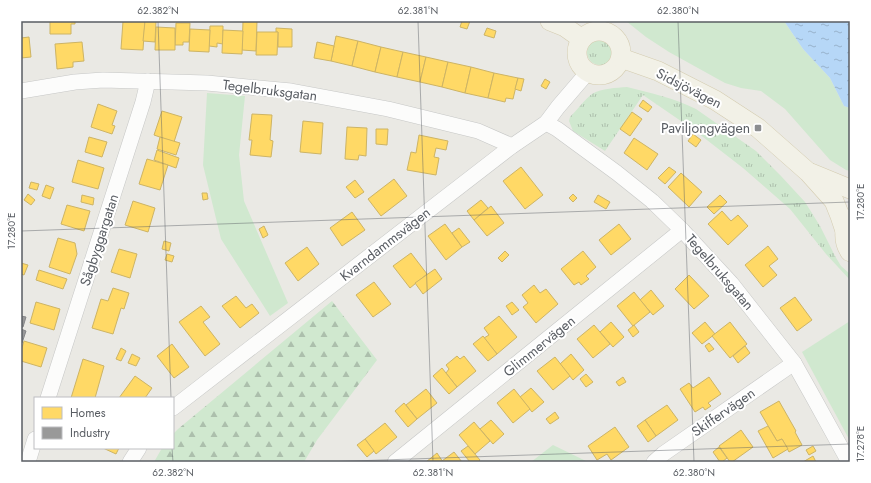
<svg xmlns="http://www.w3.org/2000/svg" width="871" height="483" font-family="Jost,sans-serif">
	<defs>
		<pattern id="grass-tufts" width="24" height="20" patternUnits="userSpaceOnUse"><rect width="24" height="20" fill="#d0e8cf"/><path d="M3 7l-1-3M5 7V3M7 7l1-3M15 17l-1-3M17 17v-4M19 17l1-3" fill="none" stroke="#acbfac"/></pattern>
		<pattern id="forest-firs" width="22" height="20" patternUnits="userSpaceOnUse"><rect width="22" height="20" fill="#d0e8cf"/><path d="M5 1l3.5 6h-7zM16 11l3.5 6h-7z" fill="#acbfac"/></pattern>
		<pattern id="water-ripples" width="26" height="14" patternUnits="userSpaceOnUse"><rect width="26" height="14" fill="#b6d7f7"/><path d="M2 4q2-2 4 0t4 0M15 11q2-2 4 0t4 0" fill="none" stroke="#97b2cc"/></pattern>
	</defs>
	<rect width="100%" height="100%" fill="#eae9e4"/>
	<!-- grass -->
	<g fill="url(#grass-tufts)">
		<circle cx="600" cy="52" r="13"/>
		<path d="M627 87C651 93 674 98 696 109L756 151 781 176 805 202 820 226 835 256 841 266 850 274V280L826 254 790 209 743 168 694 130 643 95 605 151 573 131 569 121 570 117C576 111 586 98 592 94 602 88 616 88 627 87Z"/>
	</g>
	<!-- forest -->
	<path fill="url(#forest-firs)" d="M332 301 377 360 317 440 304 462H154L162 448H173V434L178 429Z"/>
	<!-- park -->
	<g fill="#d0e8cf">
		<path d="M626 21H784L803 49 830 78 844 106 850 108V171L846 170 830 160 785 109 761 91 741 88 725 83 669 52 646 37Z"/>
		<path d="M207 93 245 96 239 155 244 201 288 303 270 316 221 239 203 165Z"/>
		<path d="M850 321V441L802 352Z"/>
		<path d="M553 445 588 462H531Z"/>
	</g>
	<!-- water -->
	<path fill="url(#water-ripples)" d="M784 21H850V108L844 106 830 78 803 49Z"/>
	<!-- homes -->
	<g fill="#ffd966" stroke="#cdb465">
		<path d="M50 21H75V24H71V34H50Z"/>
		<path d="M123 21H145L143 50 121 49Z"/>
		<path d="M145 21H156L155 42 143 41Z"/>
		<path d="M243 21H257L256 51 242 50Z"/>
		<path d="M462 21H470L467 29 460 27Z"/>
		<path d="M176 23H190L189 42H183V45H175Z"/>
		<path d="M210 26H223V44L217 43V47L209 46Z"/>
		<path d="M156 27 175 28V50H155Z"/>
		<path d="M276 28 292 29V47H278V32H276Z"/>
		<path d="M487 28 496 31 494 38 484 35Z"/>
		<path d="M190 29 210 30 209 52 189 51Z"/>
		<path d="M223 30 243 31 242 54 222 53Z"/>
		<path d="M257 32H278L277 55H256Z"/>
		<path d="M336 36 358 41 352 66 331 61Z"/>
		<path d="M29 37 31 57 21 58V38Z"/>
		<path d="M358 41 381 47 375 72 352 66Z"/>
		<path d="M82 42 84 61 73 62V67L57 69 55 44Z"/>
		<path d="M317 42 334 46 331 61 314 58Z"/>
		<path d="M381 47 403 52 397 77 375 72Z"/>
		<path d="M403 52 426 57 420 82 397 77Z"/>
		<path d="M426 57 448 62 442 87 420 82Z"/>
		<path d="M448 62 471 67 465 93 442 87Z"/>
		<path d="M471 67 494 73 488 98 465 93Z"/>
		<path d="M494 73 518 78 513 99 506 98 505 102 488 98Z"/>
		<path d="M518 78 524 79 521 91 515 89Z"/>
		<path d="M545 79 550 82 546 89 541 86Z"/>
		<path d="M643 100 652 107 648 112 639 106Z"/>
		<path d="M98 104 117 111 112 125 115 126 112 134 91 127Z"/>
		<path d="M162 111 182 117 174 142 154 135Z"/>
		<path d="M632 112 642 119 630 136 620 129Z"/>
		<path d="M252 114 272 115 270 140 273 141 271 157 250 155 252 140H249Z"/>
		<path d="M303 121 323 123 321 154 300 152Z"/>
		<path d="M347 127 367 128 366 156 359 155 358 160 345 159Z"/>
		<path d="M376 129H388L387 145 376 144Z"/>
		<path d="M693 134 701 140 696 147 688 141Z"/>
		<path d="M419 135 448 141 446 150 436 148 434 157 439 158 436 175 407 170 411 152 416 153Z"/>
		<path d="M89 137 107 142 102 157 85 152Z"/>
		<path d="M160 137 180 143 176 155 157 149Z"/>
		<path d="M634 138 658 154 647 170 624 153Z"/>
		<path d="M157 150 179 158 176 168 154 160Z"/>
		<path d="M147 159 168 165 160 190 139 184Z"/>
		<path d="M78 160 104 168 98 189 72 182Z"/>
		<path d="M521 167 543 195 525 209 503 181Z"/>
		<path d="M669 167 676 172 665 184 658 178Z"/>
		<path d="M681 173 702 192 689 207 668 187Z"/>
		<path d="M394 179 407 196 381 216 368 199Z"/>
		<path d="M355 180 364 192 355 198 346 187Z"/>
		<path d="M31 182 39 184 37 190 29 188Z"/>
		<path d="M46 185 54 188 50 199 42 196Z"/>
		<path d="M202 193H207L208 199 203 200Z"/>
		<path d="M28 194 35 200 31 205 24 200Z"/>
		<path d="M573 194 577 198 573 202 569 198Z"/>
		<path d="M82 195 94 198 93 205 81 202Z"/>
		<path d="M598 195 610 202 606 209 594 202Z"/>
		<path d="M720 195 727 202 714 214 707 207Z"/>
		<path d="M481 200 488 208 474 220 467 211Z"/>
		<path d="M133 201 155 208 148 232 125 225Z"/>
		<path d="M67 205 90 211 84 231 61 224Z"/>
		<path d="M491 206 504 223 487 236 474 220Z"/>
		<path d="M722 211 731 221 738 215 748 226 728 245 708 224Z"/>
		<path d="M352 212 365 230 342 246 330 228Z"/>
		<path d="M445 224 462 247 446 260 428 236Z"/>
		<path d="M619 224 631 239 611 255 599 240Z"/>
		<path d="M264 226 268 235 263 238 259 229Z"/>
		<path d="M459 228 470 242 462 247 452 233Z"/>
		<path d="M58 238 75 243 77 254 70 274 49 267Z"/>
		<path d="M164 241 171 243 169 251 162 249Z"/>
		<path d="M768 246 778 259 769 266 777 275 763 287 745 265Z"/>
		<path d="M307 247 319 264 298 281 285 263Z"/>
		<path d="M119 249 137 254 130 278 111 272Z"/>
		<path d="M505 251 509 255 502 262 498 258Z"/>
		<path d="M583 251 596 267 586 276 589 279 581 285 579 282 574 285 561 269Z"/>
		<path d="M411 253 427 274 410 288 393 266Z"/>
		<path d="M167 254 174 256 172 262 165 260Z"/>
		<path d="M21 263 28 265 24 275 21 274Z"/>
		<path d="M435 269 442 279 423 294 415 283Z"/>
		<path d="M39 270 67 279 63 289 36 280Z"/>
		<path d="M689 275 709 296 694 309 675 289Z"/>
		<path d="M374 282 391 304 373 317 356 295Z"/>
		<path d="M534 285 540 293 546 289 558 304 536 323 523 307 528 303 522 295Z"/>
		<path d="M113 288 129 293 124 309 121 308 113 334 92 328 101 299 108 301Z"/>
		<path d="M651 290 664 306 653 315 640 300Z"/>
		<path d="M634 292 650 312 633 326 617 306Z"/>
		<path d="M236 296 246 308 252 304 259 313 240 328 222 306Z"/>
		<path d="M795 297 812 320 797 331 780 308Z"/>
		<path d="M36 302 60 309 54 330 30 323Z"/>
		<path d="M512 302 519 310 512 315 506 306Z"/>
		<path d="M201 306 210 317 203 322 220 344 205 356 179 322Z"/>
		<path d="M499 316 517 337 497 354 484 338 489 335 484 328Z"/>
		<path d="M611 322 624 337 613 347 600 332Z"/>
		<path d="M705 322 715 334 702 344 692 333Z"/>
		<path d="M730 322 747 344 730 358 712 336Z"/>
		<path d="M594 325 610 344 593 358 577 339Z"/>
		<path d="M634 325 639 332 633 337 628 330Z"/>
		<path d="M483 336 497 354 488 361 473 344Z"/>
		<path d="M24 341 47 348 41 367 21 361V351Z"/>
		<path d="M709 343 714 349 709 352 705 346Z"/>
		<path d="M172 344 189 367 174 378 157 356Z"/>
		<path d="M745 346 750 353 738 363 733 356Z"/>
		<path d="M121 348 126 351 121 361 116 359Z"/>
		<path d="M132 354 140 358 136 366 128 363Z"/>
		<path d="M571 354 584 370 573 380 560 364Z"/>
		<path d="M457 356 460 359 464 356 476 371 457 387 446 373 449 369 446 365Z"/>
		<path d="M555 357 570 376 553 390 537 371Z"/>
		<path d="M83 359 104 366 95 398H71Z"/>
		<path d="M442 368 457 387 449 394 433 376Z"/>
		<path d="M586 374 593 382 586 387 580 379Z"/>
		<path d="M135 376 152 388 145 398H119Z"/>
		<path d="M623 377 626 382 619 386 616 382Z"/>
		<path d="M709 377 721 394 708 403 711 406 705 410 703 407 695 412 680 389 689 383 693 388Z"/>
		<path d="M531 388 544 402 532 412 520 397Z"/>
		<path d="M426 389 437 403 417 419 406 405Z"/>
		<path d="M514 389 530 409 513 423 497 403Z"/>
		<path d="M779 401 796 431 795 432 802 445 789 452 782 439 777 441 760 412Z"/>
		<path d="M404 403 417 419 408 427 395 411Z"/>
		<path d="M667 405 678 420 656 436 645 420Z"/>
		<path d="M555 412 559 418 550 424 546 419Z"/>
		<path d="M491 420 504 434 493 444 480 429Z"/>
		<path d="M645 420 656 436 648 442 637 426Z"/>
		<path d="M474 422 490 441 475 454 459 435Z"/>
		<path d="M385 423 397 437 376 454 365 439Z"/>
		<path d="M768 426 777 441 782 439 788 449 773 458 758 431Z"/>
		<path d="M615 427 629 447 611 460 607 454 597 460 588 446Z"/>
		<path d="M741 430 753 447 732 462H730L719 446Z"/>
		<path d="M365 439 374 451 367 457 357 445Z"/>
		<path d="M468 446 480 460 478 462H470L461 451Z"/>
		<path d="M813 446 816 451 809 455 806 450Z"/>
		<path d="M719 447 727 458 722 462H720L713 452Z"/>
		<path d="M103 448H119L116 454Z"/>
		<path d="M454 452 462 462H443L442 461Z"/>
		<path d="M437 453 443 462H426Z"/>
		<path d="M813 456 816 462H803Z"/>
	</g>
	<!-- industry -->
	<g fill="#999" stroke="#868789">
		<path d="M21 316 26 317 23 327H21Z"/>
		<path d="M21 329 26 331 22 343 21 342Z"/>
	</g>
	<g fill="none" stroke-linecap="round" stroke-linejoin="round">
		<!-- minor casing -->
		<g stroke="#c6c7c6" stroke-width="16">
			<g id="minor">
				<path d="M21 91 75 82 103 80 207 83 291 91 388 109 478 131 512 146"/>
				<path d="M546 123 557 129 617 173 652 201 682 230 731 283 794 363 812 395 849 462"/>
				<path d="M48 398 143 102 148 81"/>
				<path d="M173 408 512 146 546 123 558 107 588 72"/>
				<path d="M28 462 35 439"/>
				<path d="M130 462 139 448"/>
				<path d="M395 462 682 230"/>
				<path d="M654 462 663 454 794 363"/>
			</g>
		</g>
		<!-- major casing -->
		<g stroke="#d4ccb0" stroke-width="20">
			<g id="major">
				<path d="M550 21 565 27 582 39"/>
				<circle cx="599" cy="53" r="22"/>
				<path d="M621 58 658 71 715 100 758 128 808 172 834 201 840 216 845 231"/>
				<path d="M811 173 850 189"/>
				<path d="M848 219C844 230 843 242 850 252"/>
			</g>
		</g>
		<!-- minor -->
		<use href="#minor" stroke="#fcfcfb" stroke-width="15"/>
		<!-- major -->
		<use href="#major" stroke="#f2f1e7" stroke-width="19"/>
	</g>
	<!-- ticks -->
	<path fill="none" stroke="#595d63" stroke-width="1" stroke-opacity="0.45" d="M158 21 171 398M418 21 433 462M678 21 694 462M21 231 850 202M172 448 173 462M324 462 850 444"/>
	<!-- markers -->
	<rect fill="#8c8e90" stroke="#fff" stroke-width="1.5" x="754" y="124" width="8" height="8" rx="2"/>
	<g text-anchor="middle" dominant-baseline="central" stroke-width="4" stroke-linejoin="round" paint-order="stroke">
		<!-- street labels -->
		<g font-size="14" fill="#595d63" stroke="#fff">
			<text transform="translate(689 88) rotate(27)">Sidsjövägen</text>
			<text transform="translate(270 90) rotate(7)">Tegelbruksgatan</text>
			<text transform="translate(99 240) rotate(-72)">Sågbyggargatan</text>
			<text transform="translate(385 244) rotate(-38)">Kvarndammsvägen</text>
			<text transform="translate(720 272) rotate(49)">Tegelbruksgatan</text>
			<text transform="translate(539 346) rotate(-39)">Glimmervägen</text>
			<text transform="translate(723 412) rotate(-35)">Skiffervägen</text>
		</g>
		<!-- poi labels -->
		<g font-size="14" fill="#595d63" stroke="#fff" text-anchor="end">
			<text x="750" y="128">Paviljongvägen</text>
		</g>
	</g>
	<!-- border -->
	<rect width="871" height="483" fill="none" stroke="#ffffff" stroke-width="44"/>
	<!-- legend -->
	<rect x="34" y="397" width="140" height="52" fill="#ffffff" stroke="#bdbec1"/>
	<rect x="42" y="407" width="20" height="12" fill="#ffd966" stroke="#bdbec1"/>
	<text x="70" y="417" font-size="12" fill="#595d63">Homes</text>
	<rect x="42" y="427" width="20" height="12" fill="#999999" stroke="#bdbec1"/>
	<text x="70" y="437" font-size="12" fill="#595d63">Industry</text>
	<rect x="22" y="22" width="827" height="439" fill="none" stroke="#595d63" stroke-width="1.5"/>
	<g font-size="10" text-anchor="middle" fill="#595d63">
		<text x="158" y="14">62.382°N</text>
		<text x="418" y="14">62.381°N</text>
		<text x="678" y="14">62.380°N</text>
		<text transform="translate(860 202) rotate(-90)" y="4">17.280°E</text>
		<text transform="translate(11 231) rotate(-90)" y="4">17.280°E</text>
		<text transform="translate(860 444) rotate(-90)" y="4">17.278°E</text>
		<text x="173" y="476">62.382°N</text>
		<text x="433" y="476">62.381°N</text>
		<text x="694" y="476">62.380°N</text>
	</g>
</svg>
